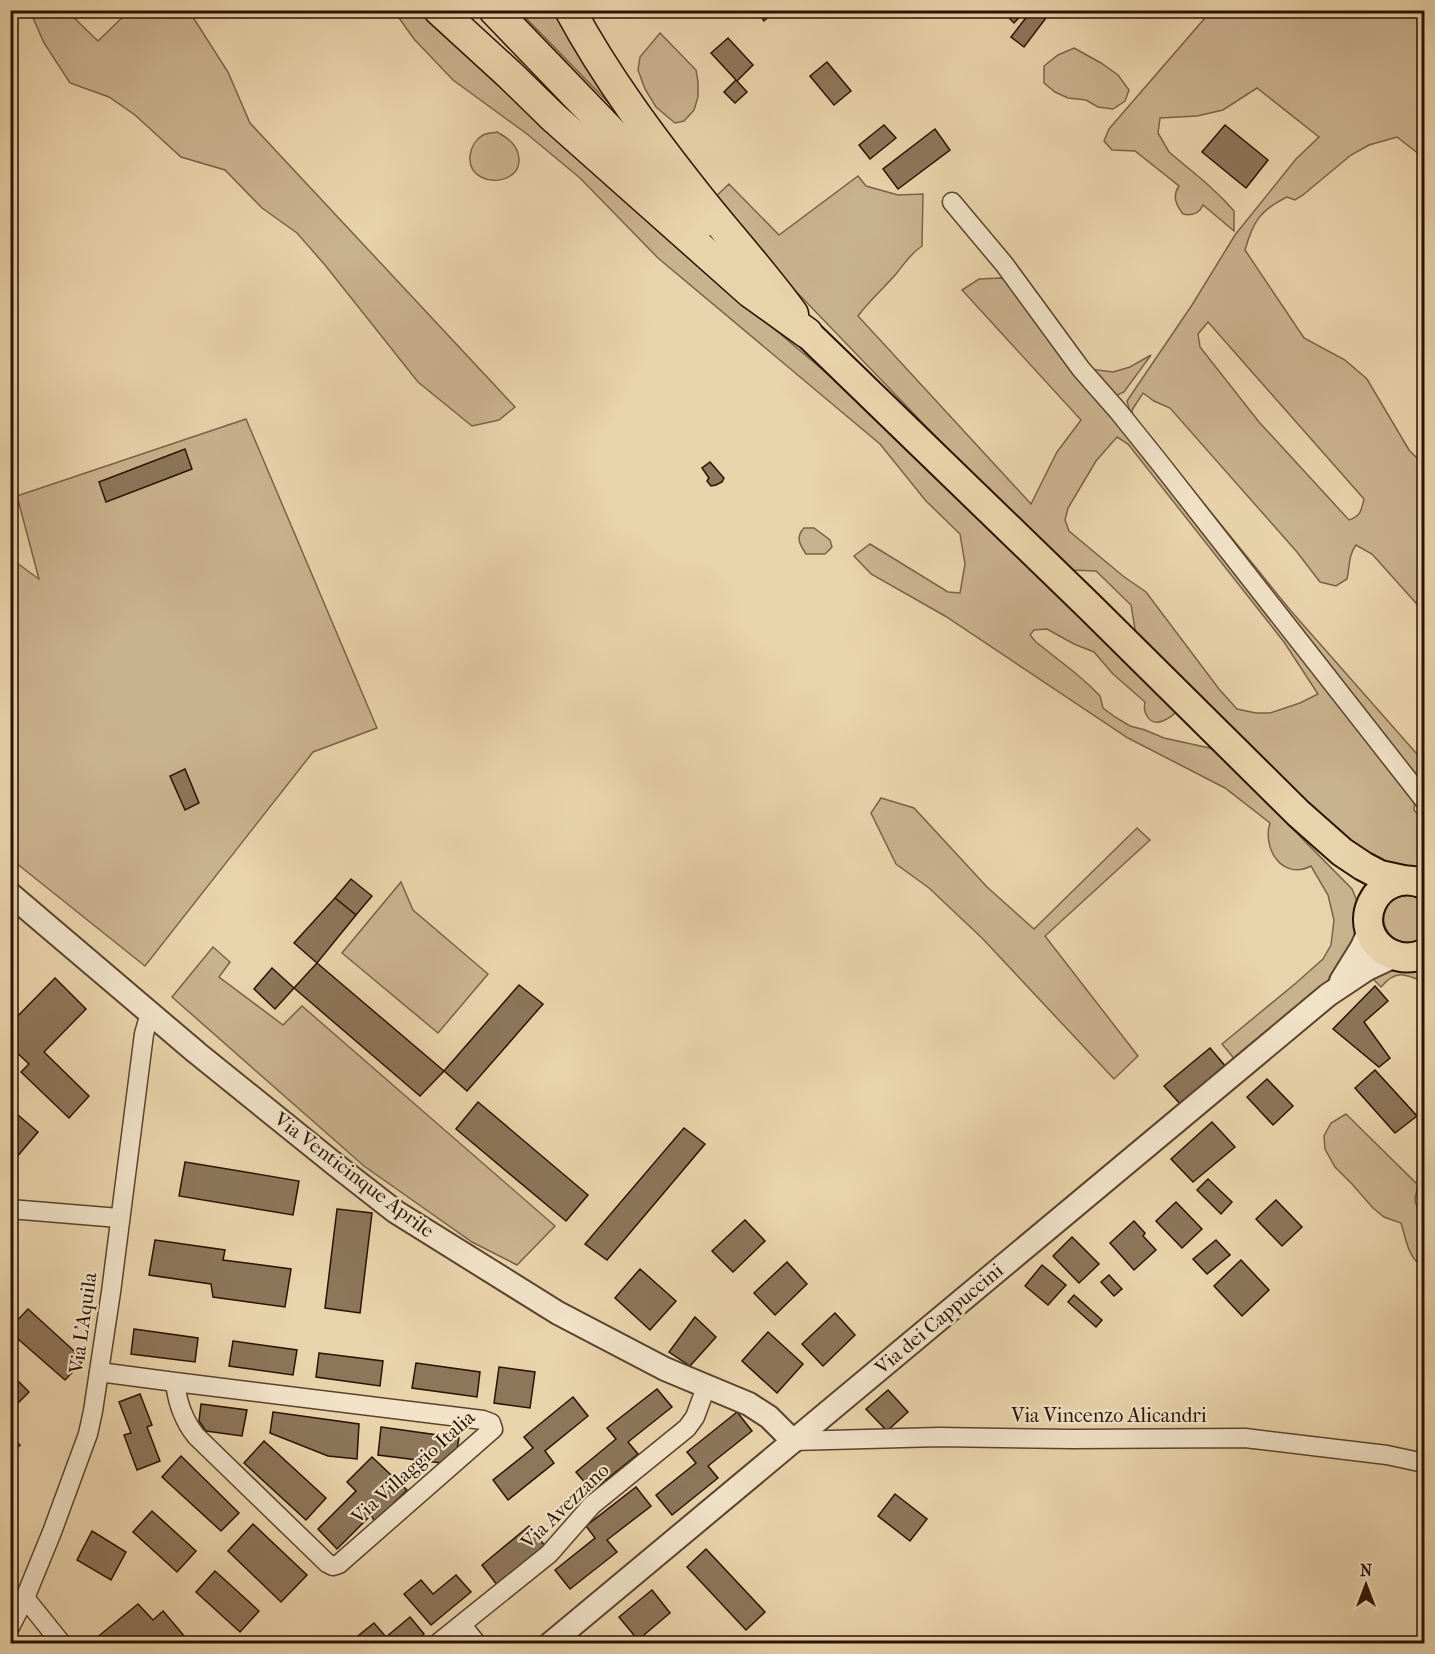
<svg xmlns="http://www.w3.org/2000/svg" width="1435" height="1654" font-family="'IM FELL French Canon',serif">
	<rect width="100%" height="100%" fill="#e9d3aa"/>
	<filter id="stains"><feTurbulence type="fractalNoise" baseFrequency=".00333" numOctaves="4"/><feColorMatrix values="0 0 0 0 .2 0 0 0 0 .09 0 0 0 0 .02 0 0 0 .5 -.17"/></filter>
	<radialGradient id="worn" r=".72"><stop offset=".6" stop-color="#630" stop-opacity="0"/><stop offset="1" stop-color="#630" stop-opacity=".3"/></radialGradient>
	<!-- green -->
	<g fill="#c9b28e" stroke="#7a6248" stroke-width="1.5" fill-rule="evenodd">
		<path d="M30 11H67L98 41 129 11H189L228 72 250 123 515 407 499 420 472 426 418 382 325 265 297 233 262 208 225 170 181 157 135 115 109 97 70 83 44 43Z"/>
		<path d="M394 11H430L726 288 842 386 1179 709C1172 717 1155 730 1147 716 1144 711 1144 708 1145 702L1113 674 1094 652 1074 644 1047 629 1034 630 1030 635 1036 642 1074 672 1089 685 1100 696 1103 708 1115 717 1130 726 1145 730 1164 738 1214 749 1352 889 1359 906 1360 934 1335 977 1237 1062 1222 1044 1296 983 1323 959 1331 945 1334 920 1328 895 1311 866C1282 881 1262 848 1270 823L1225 788 1128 738 945 616 871 574 854 556 870 544 948 592 960 593 965 564 960 534 926 501 880 444 658 258 580 178 527 134 453 80 414 39Z"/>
		<path d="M519 11H564L634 129Z"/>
		<path d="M1211 11H1424V68L1421 71 1424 74V158L1397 137 1369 145 1351 155 1303 195 1295 200 1287 197C1260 210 1253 222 1245 250L1304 338 1345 360 1367 379 1409 450 1424 465V612L1372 554 1356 545C1348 556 1350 566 1347 579L1336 586 1320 582 1297 552 1170 408 1154 401 1143 393 1132 410 1133 416 1291 611 1424 762V789L1131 416 1127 401 1192 305 1235 235 1296 159 1319 137 1257 88 1223 110 1197 116 1160 118 1158 133 1169 152 1205 182 1224 200 1234 211V231L1203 205C1199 214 1192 216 1183 214 1176 205 1172 196 1179 186L1135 151 1112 150 1104 141 1109 129ZM1208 322 1364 499C1361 511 1361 516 1349 520L1259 422 1200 347 1198 334Z"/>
		<path d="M660 33 696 70 698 82V97L694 110 684 121 675 123 656 107 645 89 638 70 640 57Z"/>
		<path d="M1074 48 1101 63 1118 75 1129 90 1125 101 1113 109 1098 107 1086 100 1068 98 1055 92 1044 83V66L1058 55Z"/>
		<path d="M497 132C508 138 518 145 519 159 520 178 496 185 481 177 464 168 468 144 483 135 487 133 493 133 497 132Z"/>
		<path d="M858 176 866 186 898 195 923 194 922 246C910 254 905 263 896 274 884 288 869 301 858 316L1031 504 1057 452 1081 420 962 290 979 279 1001 278 1014 281 1415 801 1414 810 1424 821V872L1393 869 1334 836 1137 641 1131 605 1096 571 1069 570 1018 522 710 202 729 184 779 235ZM1117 437 1128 444 1284 642 1318 694 1300 703 1270 713H1256L1237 709 1219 689 1146 592 1123 576 1069 531 1065 520 1068 508 1096 461Z"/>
		<path d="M1151 355 1124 392 1115 396 1090 369 1113 372 1130 367Z"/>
		<path d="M246 419 377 728 313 752 145 966 11 859 10 558 39 579 17 496Z"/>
		<path d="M804 528H814L830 540 832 547 825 554H806C800 545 795 537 804 528Z"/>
		<path d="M881 798 914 808 987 887 1034 929 1137 828 1150 840 1045 936 1138 1056 1114 1079 982 938 929 888 896 864 871 813Z"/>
		<path d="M401 882 413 910 488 974 438 1033 342 953Z"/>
		<path d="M1402 894 1417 895 1424 900V936C1392 959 1364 911 1402 894Z"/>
		<path d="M213 947 230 962 219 977 283 1025 302 1006 555 1226 517 1265 472 1242 364 1166 172 997Z"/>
		<path d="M1424 965V982C1405 974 1396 969 1381 987L1369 975 1382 967Z"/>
		<path d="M1346 1114 1419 1186C1408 1210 1423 1204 1424 1221 1426 1236 1425 1252 1424 1267 1408 1259 1406 1239 1401 1223L1384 1217 1373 1208 1352 1184 1335 1167 1325 1149 1324 1136 1331 1123Z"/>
	</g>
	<!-- building -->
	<g fill="#8d765a" stroke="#2a1203" stroke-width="1.5">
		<path d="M756 10H776L764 21Z"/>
		<path d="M1008 10H1026L1014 23 1005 14Z"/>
		<path d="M1032 10H1052L1024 47 1011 37Z"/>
		<path d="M728 38 753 65 737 81 747 92 735 103 724 92 736 80 711 53Z"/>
		<path d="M827 62 851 91 834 105 810 76Z"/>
		<path d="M884 125 896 138 870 159 859 145Z"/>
		<path d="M1225 125 1268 160 1246 188 1202 152Z"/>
		<path d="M935 129 950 150 898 189 883 169Z"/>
		<path d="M185 449 192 469 106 502 99 482Z"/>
		<path d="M710 462 724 478 722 482 716 485 711 486 707 481 709 478 702 468Z"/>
		<path d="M185 769 199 803 185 810 170 776Z"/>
		<path d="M351 879 372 896 356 915 335 898Z"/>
		<path d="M335 898 356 915 317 963 294 943Z"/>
		<path d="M317 963 444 1071 420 1096 294 988Z"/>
		<path d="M272 968 294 988 275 1009 254 989Z"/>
		<path d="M55 978 86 1009 44 1052 89 1096 69 1118 21 1072 29 1064 10 1046V1024Z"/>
		<path d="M519 985 543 1004 467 1091 444 1071Z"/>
		<path d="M1375 986 1388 1001 1364 1022 1390 1058 1379 1067 1333 1029Z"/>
		<path d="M1210 1048 1226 1067 1182 1106 1164 1086Z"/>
		<path d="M1375 1070 1417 1116 1395 1133 1355 1088Z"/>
		<path d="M1267 1079 1293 1106 1273 1125 1247 1097Z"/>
		<path d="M478 1102 588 1195 566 1221 456 1129Z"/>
		<path d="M11 1109 38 1132 10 1165V1110Z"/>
		<path d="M1212 1122 1235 1147 1193 1182 1171 1159Z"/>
		<path d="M684 1128 705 1144 607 1260 585 1244Z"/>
		<path d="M185 1162 299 1181 293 1215 179 1196Z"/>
		<path d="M1208 1179 1232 1202 1221 1214 1197 1190Z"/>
		<path d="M1276 1200 1302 1227 1282 1246 1256 1219Z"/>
		<path d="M1176 1202 1202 1229 1182 1248 1156 1221Z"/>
		<path d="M337 1209 372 1213 360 1313 325 1308Z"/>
		<path d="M745 1220 765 1241 733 1272 712 1251Z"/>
		<path d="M1134 1221 1145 1233 1143 1236 1156 1250 1134 1270 1110 1243Z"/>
		<path d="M1072 1237 1099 1264 1079 1283 1053 1256Z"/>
		<path d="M155 1240 225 1250 223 1260 291 1269 285 1307 213 1297 211 1284 149 1275Z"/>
		<path d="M1216 1240 1230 1255 1207 1274 1193 1259Z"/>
		<path d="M1241 1260 1269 1290 1242 1316 1214 1286Z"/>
		<path d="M787 1262 807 1284 775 1315 754 1293Z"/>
		<path d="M1042 1265 1066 1285 1048 1305 1025 1286Z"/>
		<path d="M640 1269 676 1301 650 1330 615 1298Z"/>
		<path d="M1109 1275 1122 1289 1114 1296 1101 1282Z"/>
		<path d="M1074 1295 1102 1320 1096 1327 1068 1302Z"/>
		<path d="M28 1309 84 1360 65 1380 10 1332V1328Z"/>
		<path d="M835 1313 855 1335 823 1366 802 1344Z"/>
		<path d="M695 1317 716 1337 690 1366 669 1352Z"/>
		<path d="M134 1329 198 1338 195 1362 131 1354Z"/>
		<path d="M768 1332 803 1364 777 1393 742 1361Z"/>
		<path d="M233 1341 297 1350 293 1375 229 1366Z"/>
		<path d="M319 1353 383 1361 380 1386 316 1377Z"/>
		<path d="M416 1363 480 1372 477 1397 412 1388Z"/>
		<path d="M499 1367 535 1372 530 1408 494 1403Z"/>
		<path d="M10 1373 29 1392 10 1411Z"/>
		<path d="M657 1389 672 1407 628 1442 638 1454 592 1491 576 1472 616 1439 607 1428Z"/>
		<path d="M888 1390 908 1412 887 1431 866 1409Z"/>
		<path d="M140 1394 152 1425 147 1427 160 1461 137 1470 124 1435 131 1433 119 1402Z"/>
		<path d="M573 1397 588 1416 545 1451 554 1463 508 1500 493 1480 533 1448 524 1437Z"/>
		<path d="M201 1404 247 1410 242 1436 206 1431 199 1421Z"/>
		<path d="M273 1412 359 1424 357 1459 328 1456 270 1433Z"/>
		<path d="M737 1412 752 1431 708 1466 718 1478 672 1515 656 1495 696 1463 687 1452Z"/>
		<path d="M381 1427 459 1438 457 1449 441 1463 378 1455Z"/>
		<path d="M10 1436 20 1445 10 1455Z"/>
		<path d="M264 1441 326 1498 306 1520 244 1463Z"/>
		<path d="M181 1456 239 1513 221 1531 162 1477Z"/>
		<path d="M372 1457 407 1490 375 1522 371 1515 337 1549 318 1529 356 1491 347 1482Z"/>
		<path d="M636 1487 651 1506 607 1540 617 1552 570 1589 555 1570 595 1538 586 1526Z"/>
		<path d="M895 1494 927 1519 910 1541 878 1516Z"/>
		<path d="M152 1511 196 1551 177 1572 133 1532Z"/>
		<path d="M253 1524 307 1575 281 1602 228 1551Z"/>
		<path d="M529 1526 545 1546 497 1585 482 1565Z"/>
		<path d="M92 1531 126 1552 111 1580 77 1560Z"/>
		<path d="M706 1549 765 1612 746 1630 687 1567Z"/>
		<path d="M215 1571 259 1611 240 1632 196 1592Z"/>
		<path d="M456 1575 471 1592 431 1625 404 1594 421 1580 433 1594Z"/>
		<path d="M652 1590 670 1613 638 1640 619 1617Z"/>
		<path d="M138 1604 153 1620 163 1611 191 1644H99L95 1639Z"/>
		<path d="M410 1617 424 1634 413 1644H364L358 1636 374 1623 386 1637Z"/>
	</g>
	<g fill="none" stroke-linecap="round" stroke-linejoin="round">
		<!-- minor casing -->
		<g stroke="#5a422d" stroke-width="21">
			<g id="minor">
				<path d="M952 202 1004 264 1081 369 1118 411 1159 462 1424 800"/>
				<path d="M10 1209 119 1218"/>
				<path d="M99 1372 175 1382C177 1401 184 1421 196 1436L327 1563 333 1566 339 1564 493 1429 491 1423 483 1420 175 1382"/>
				<path d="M793 1441 939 1437 1072 1439 1245 1438 1387 1455 1424 1463"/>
				<path d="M25 1598 62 1644"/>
				<path d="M462 1625 477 1644"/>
				<path d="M10 1627 25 1598 52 1532 88 1434 93 1411 111 1292 144 1034 150 1013"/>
				<path d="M437 1644 549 1554 592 1505 687 1428 695 1417 706 1387"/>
			</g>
		</g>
		<!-- tertiary casing -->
		<g stroke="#5a422d" stroke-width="26">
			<g id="tertiary">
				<path d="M10 894 197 1053 337 1166 396 1212 558 1313 665 1369 749 1404 769 1417 793 1441"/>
				<path d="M1341 981 1362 947 1370 929"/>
				<path d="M550 1644 1328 995 1367 969 1395 956"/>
			</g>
		</g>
		<!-- primary casing -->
		<g stroke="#2a1203" stroke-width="32">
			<g id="primary">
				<path d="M807 333 1090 607 1298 813 1342 852 1363 866 1380 875 1403 880"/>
				<path d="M1424 884C1375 865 1346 930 1389 953 1401 959 1412 959 1424 954"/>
			</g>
		</g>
		<!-- trunk casing -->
		<g stroke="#2a1203" stroke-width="33">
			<g id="trunk">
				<path d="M439 10 510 75 553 117 750 292 807 333"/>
				<path d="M494 10 700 224"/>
				<path d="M570 10C606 77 653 140 700 199 731 238 764 274 793 314"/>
			</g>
		</g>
		<!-- minor -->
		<use href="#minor" stroke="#f1e2c8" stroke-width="18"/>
		<!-- tertiary -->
		<use href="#tertiary" stroke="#f1e2c8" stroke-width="22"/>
		<!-- primary -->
		<use href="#primary" stroke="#e9d3aa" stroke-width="28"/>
		<!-- trunk -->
		<use href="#trunk" stroke="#e9d3aa" stroke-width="30"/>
	</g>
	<g text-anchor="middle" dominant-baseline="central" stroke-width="4.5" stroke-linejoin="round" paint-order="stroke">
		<!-- street labels -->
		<g font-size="20" fill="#2a1203" stroke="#f1e2c8">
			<text transform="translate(354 1175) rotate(37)">Via Venticinque Aprile</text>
			<text transform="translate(939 1319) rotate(-40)">Via dei Cappuccini</text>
			<text transform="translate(83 1323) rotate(-82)">Via L'Aquila</text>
			<text x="1109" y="1415">Via Vincenzo Alicandri</text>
			<text transform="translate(413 1467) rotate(-42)">Via Villaggio Italia</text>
			<text transform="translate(565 1506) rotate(-44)">Via Avezzano</text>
		</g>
	</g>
	<!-- margin -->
	<rect width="1435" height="1654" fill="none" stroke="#e9d3aa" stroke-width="36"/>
	<rect x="12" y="12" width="1411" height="1630" fill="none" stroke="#2a1203" stroke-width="3"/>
	<rect x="18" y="18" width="1399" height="1618" fill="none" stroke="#2a1203" stroke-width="1.5"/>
	<!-- north arrow -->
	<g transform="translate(1366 1585)" stroke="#f1e2c8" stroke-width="4.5" paint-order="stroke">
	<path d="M0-4.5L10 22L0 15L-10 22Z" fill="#2a1203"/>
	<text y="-9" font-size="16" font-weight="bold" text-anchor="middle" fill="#2a1203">N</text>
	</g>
	<rect width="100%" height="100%" filter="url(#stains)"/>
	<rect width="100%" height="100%" fill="url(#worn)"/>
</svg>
